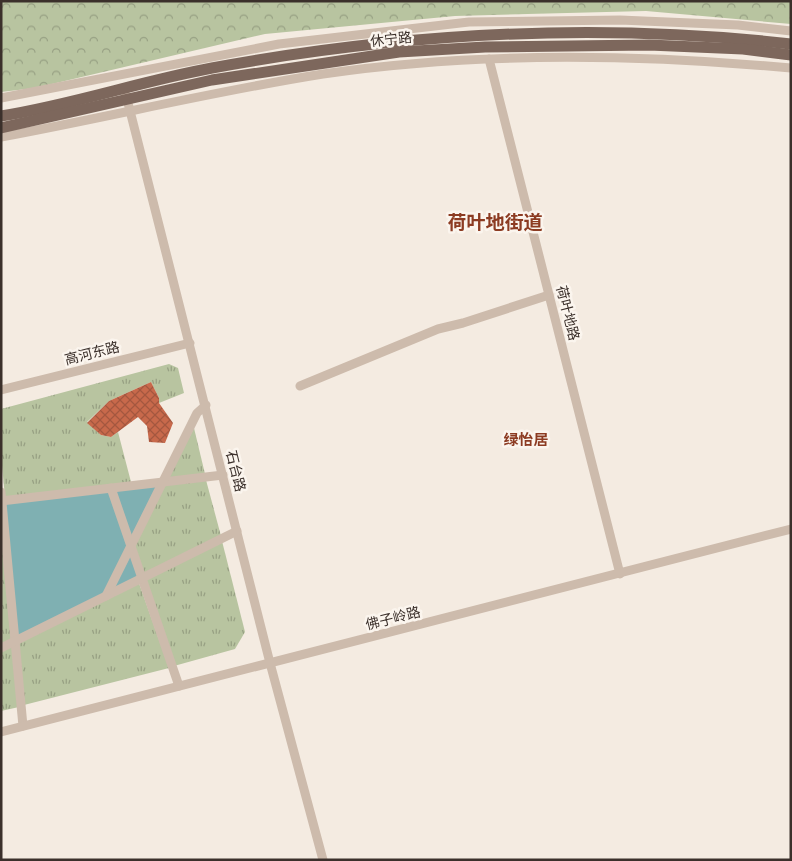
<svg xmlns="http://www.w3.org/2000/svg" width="792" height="861" font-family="'Public Sans','Noto Sans SC',sans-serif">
	<defs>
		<pattern id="grass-tufts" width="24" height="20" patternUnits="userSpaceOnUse" patternTransform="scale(1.25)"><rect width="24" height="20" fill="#b8c4a0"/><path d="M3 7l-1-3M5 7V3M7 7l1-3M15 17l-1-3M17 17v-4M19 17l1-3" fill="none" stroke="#97a083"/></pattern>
		<pattern id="forest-crowns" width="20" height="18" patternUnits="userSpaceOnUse" patternTransform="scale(1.25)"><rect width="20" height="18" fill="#b8c4a0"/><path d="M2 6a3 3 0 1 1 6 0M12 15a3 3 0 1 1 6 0" fill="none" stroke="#97a083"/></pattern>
		<pattern id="building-cross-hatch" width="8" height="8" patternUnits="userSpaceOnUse" patternTransform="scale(1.25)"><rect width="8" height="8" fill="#c8694b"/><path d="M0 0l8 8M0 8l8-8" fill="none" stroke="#a4573f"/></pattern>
	</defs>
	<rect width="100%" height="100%" fill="#f4ebe1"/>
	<!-- grass -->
	<g fill="url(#grass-tufts)">
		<path d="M169 364 178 368 184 393 159 403V398L151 382 109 401 87 422 101 435 111 437 118 432 131 482 5 497 1 455V409Z"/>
		<path d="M194 428 205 474 168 478Z"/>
		<path d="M206 480 221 536 143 574 133 544 164 484Z"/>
		<path d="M1 530 12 639 1 644Z"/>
		<path d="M222 541 245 632 235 649 174 666 145 580Z"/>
		<path d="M139 583 169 668 24 705 18 642Z"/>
		<path d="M12 646 19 707 1 711V651Z"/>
	</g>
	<!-- forest -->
	<path fill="url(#forest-crowns)" d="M1 1H791V24L646 11 455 16 265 34 35 88 1 92Z"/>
	<!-- water -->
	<g fill="#7fb0b2">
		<path d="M161 484 132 541 115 490Z"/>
		<path d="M109 491 138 578 18 637 5 504Z"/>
	</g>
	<!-- building -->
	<path fill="url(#building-cross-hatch)" d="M151 382 159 398V403L173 423 165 443 149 442 147 426 138 417 111 437 101 435 87 423 109 401Z"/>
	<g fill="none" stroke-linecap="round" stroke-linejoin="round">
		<!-- minor -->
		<g stroke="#cdbbac" stroke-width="9">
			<path d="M489 59 620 574"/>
			<path d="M126 95 270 663 323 860"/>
			<path d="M1 98 279 44 469 22 620 20 738 25 791 31"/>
			<path d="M1 137C109 117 215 91 323 74 478 51 636 54 791 68"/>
			<path d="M300 386 438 329 463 323 549 295"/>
			<path d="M1 390 190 343"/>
			<path d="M111 488 179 686"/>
			<path d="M1 492 23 726"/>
			<path d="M1 501 223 475"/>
			<path d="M106 596 197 413 206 405"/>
			<path d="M1 648 237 531"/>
			<path d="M1 732 791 529"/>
		</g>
		<!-- major -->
		<g stroke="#7d675c" stroke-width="11">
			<path d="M1 116C72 105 141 81 212 68 402 33 598 22 791 44"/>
			<path d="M1 128 212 80 399 52 485 47 649 45 743 49 791 55"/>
		</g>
	</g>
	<g text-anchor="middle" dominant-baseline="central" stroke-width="5" stroke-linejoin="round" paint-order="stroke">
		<!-- street labels -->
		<g font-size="14" fill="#3b302b" stroke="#fbf5ee">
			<text transform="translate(391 39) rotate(-6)">休宁路</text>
			<text transform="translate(568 313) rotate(76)">荷叶地路</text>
			<text transform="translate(92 353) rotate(-14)">高河东路</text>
			<text transform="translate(236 471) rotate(76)">石台路</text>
			<text transform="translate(393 618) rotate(-14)">佛子岭路</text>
		</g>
		<!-- neighbourhood labels -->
		<g font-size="15" font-weight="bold" fill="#8c3b22" stroke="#fbf5ee">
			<text x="526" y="439">绿怡居</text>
		</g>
		<!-- district labels -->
		<g font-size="19" font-weight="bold" fill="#8c3b22" stroke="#fbf5ee">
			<text x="495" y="222">荷叶地街道</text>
		</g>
	</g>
	<!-- border -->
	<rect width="792" height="861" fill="none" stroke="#3b302b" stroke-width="5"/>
</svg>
